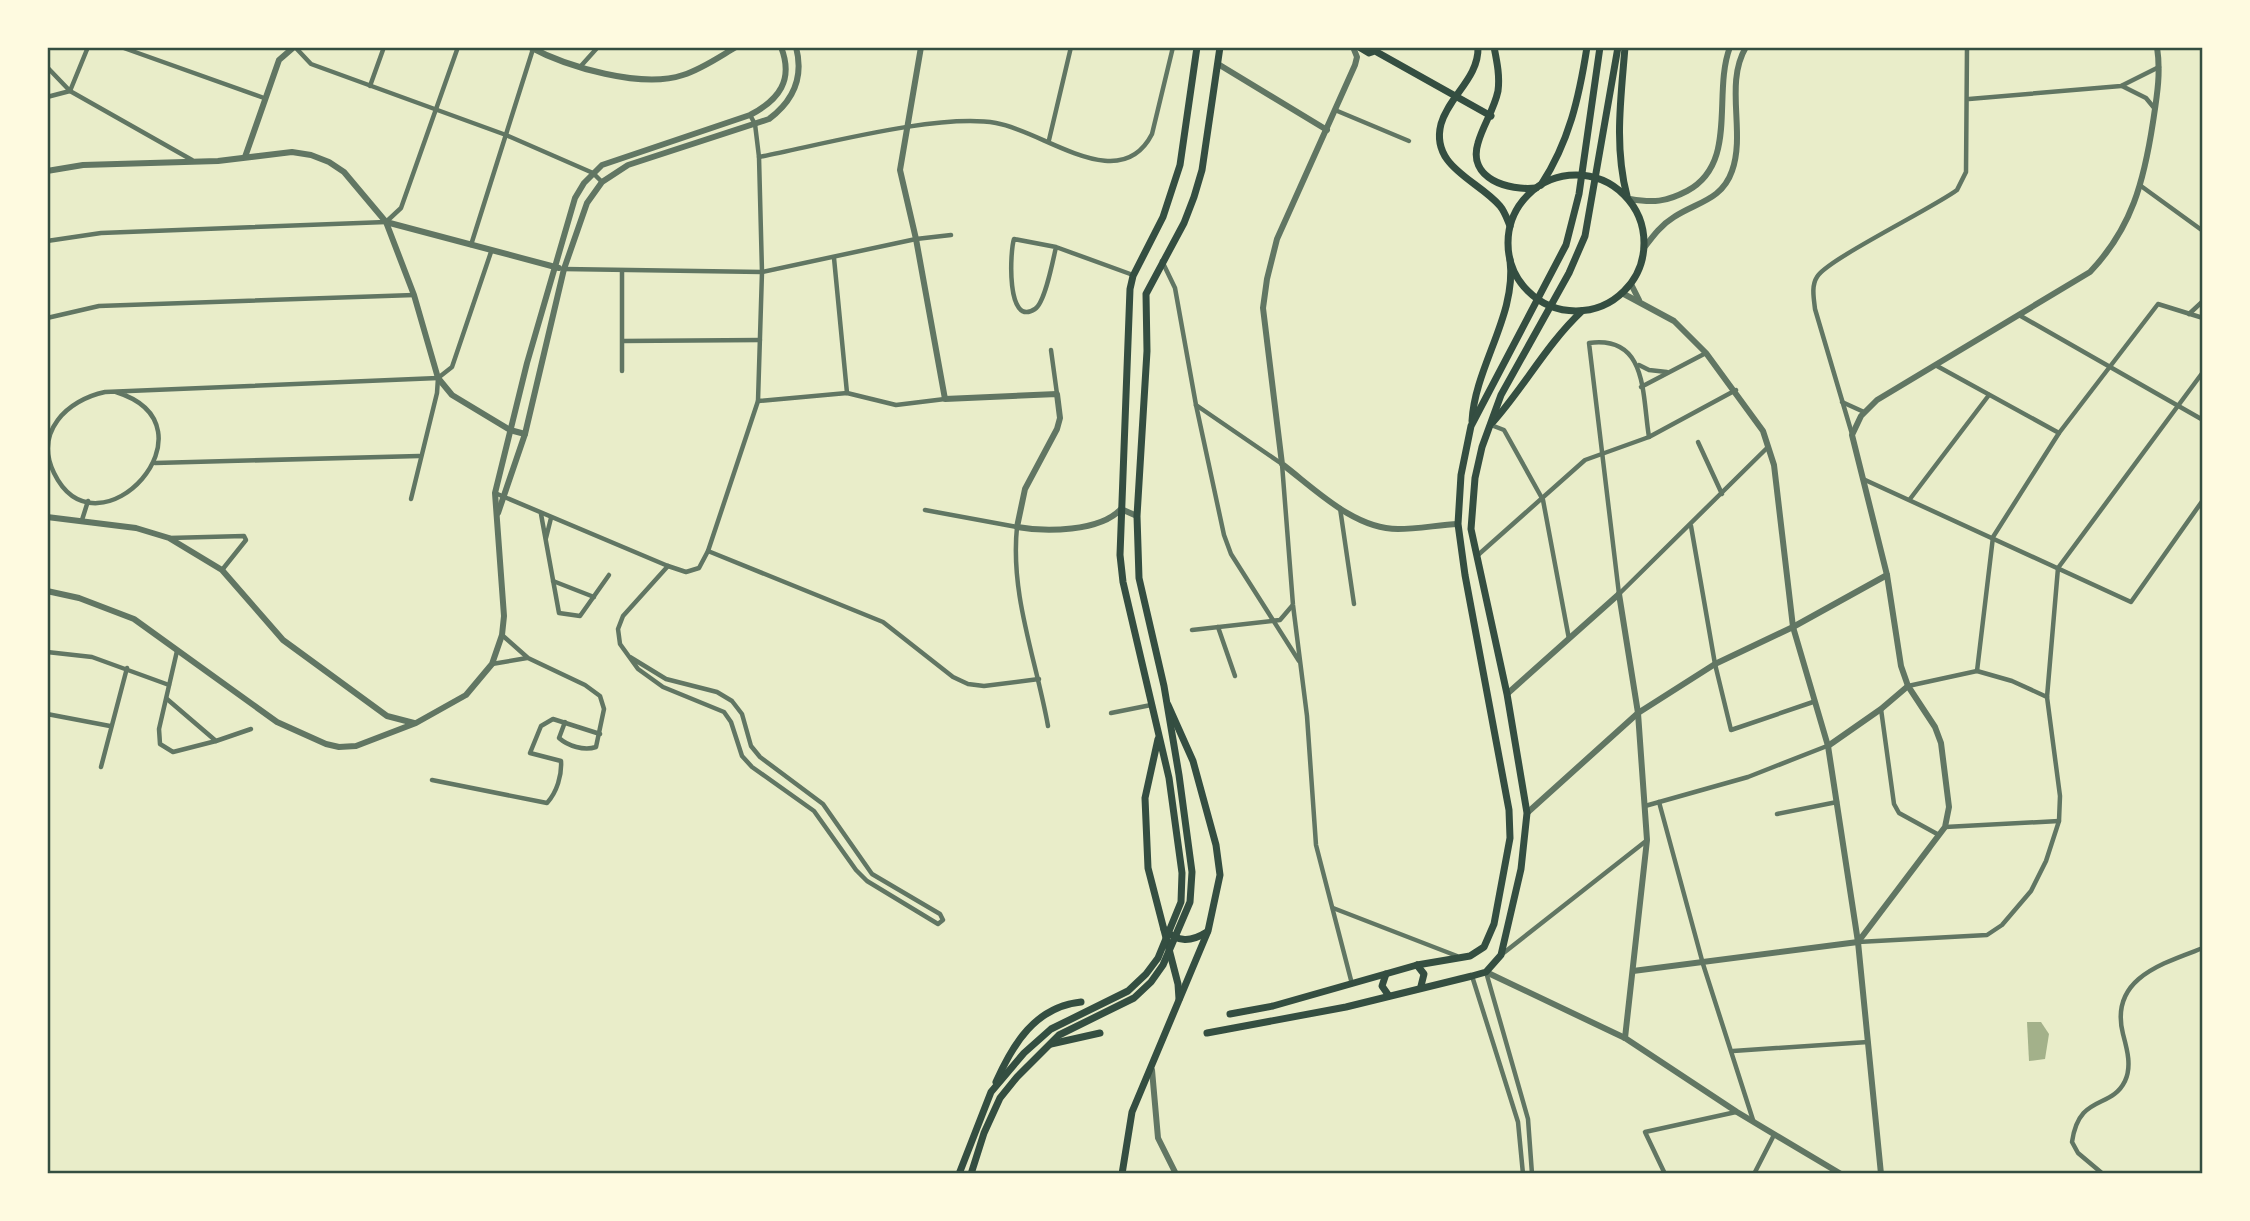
<svg xmlns="http://www.w3.org/2000/svg" width="2250" height="1221" font-family="Signika,sans-serif">
	<rect width="100%" height="100%" fill="#e9edc9"/>
	<!-- water -->
	<path fill="#a3b18a" d="M2027 1022H2041L2049 1034 2045 1059 2029 1061Z"/>
	<g fill="none" stroke-linecap="round" stroke-linejoin="round">
		<!-- minor -->
		<g stroke="#617663" stroke-width="4.5">
			<path d="M121 47 264 98"/>
			<path d="M295 47 311 64 506 135 593 173 602 182"/>
			<path d="M47 67 70 91 192 160"/>
			<path d="M580 67 598 47"/>
			<path d="M370 86 384 47"/>
			<path d="M2122 86 2146 98 2155 109"/>
			<path d="M47 97 70 91 88 47"/>
			<path d="M1969 99 2121 86 2159 67"/>
			<path d="M1335 110 1409 141"/>
			<path d="M1049 140 1071 47"/>
			<path d="M759 157C821 145 937 113 996 123 1044 131 1120 197 1152 134L1173 47"/>
			<path d="M2141 186 2203 231"/>
			<path d="M47 241 101 233 386 222 401 208 458 47"/>
			<path d="M471 245 533 49"/>
			<path d="M1056 247C1053 260 1045 303 1035 309 1006 328 1010 251 1014 239L1056 247 1133 275"/>
			<path d="M834 258 847 393"/>
			<path d="M1162 261 1175 288 1196 405 1224 535 1231 554 1299 661"/>
			<path d="M564 269 762 272 916 239 951 235"/>
			<path d="M2189 314 2203 301"/>
			<path d="M2019 315 2203 420"/>
			<path d="M47 318 99 306 414 295"/>
			<path d="M623 341 760 340"/>
			<path d="M1051 350 1057 394"/>
			<path d="M1639 365 1649 370 1667 372"/>
			<path d="M1937 366 2059 433"/>
			<path d="M622 371V271"/>
			<path d="M438 378 452 367 491 252"/>
			<path d="M1641 387 1706 353"/>
			<path d="M116 392C224 426 98 563 54 473 34 432 67 400 105 392L438 378"/>
			<path d="M758 401 847 393 896 405 945 399"/>
			<path d="M1842 402 1864 412"/>
			<path d="M1196 405 1282 464 1293 605 1307 716 1316 845 1352 984"/>
			<path d="M1491 425 1504 430 1543 500 1569 639"/>
			<path d="M1852 434 1815 309C1814 299 1811 286 1817 277 1826 260 1933 208 1957 190L1966 172 1967 47"/>
			<path d="M1698 442 1722 494"/>
			<path d="M155 463 419 456"/>
			<path d="M1863 479 2131 602 2203 500"/>
			<path d="M495 493 668 566 686 572 699 568 708 551 758 401 762 272 759 157 755 124 750 115"/>
			<path d="M411 499 437 393 438 378"/>
			<path d="M1910 499 1989 395"/>
			<path d="M1340 508 1354 604"/>
			<path d="M925 510 1017 527C1010 595 1036 659 1048 726"/>
			<path d="M541 514 559 613 580 616 609 575"/>
			<path d="M82 520 88 501"/>
			<path d="M1691 526 1715 664 1731 730 1813 702"/>
			<path d="M169 538 244 536 246 540 222 570"/>
			<path d="M546 538 551 518"/>
			<path d="M708 551 883 622 953 677 968 684 984 686 1039 679"/>
			<path d="M1478 555 1585 460 1649 437 1736 390"/>
			<path d="M553 581 594 597"/>
			<path d="M1619 594 1589 343C1648 335 1642 395 1649 437"/>
			<path d="M1619 594 1768 447"/>
			<path d="M1218 627 1235 676"/>
			<path d="M1192 630 1280 620 1292 606"/>
			<path d="M502 635 528 658 585 685 600 696 604 709 596 747C584 751 568 746 559 738L565 722"/>
			<path d="M177 651 159 729 160 744 173 752 216 741"/>
			<path d="M47 652 92 657 169 685"/>
			<path d="M630 657 666 679 717 692 732 701 742 714 751 746 760 757 823 804 872 874 940 914 943 920 938 924 867 881 856 870 814 811 752 767 742 756 731 722 724 712 663 687 638 669 620 644 618 629 623 616 668 566"/>
			<path d="M492 664 527 658"/>
			<path d="M1977 671 1993 537 2059 433 2158 304 2203 318"/>
			<path d="M1908 686 1977 671 2012 681 2047 697"/>
			<path d="M167 699 216 741 251 729"/>
			<path d="M1881 709 1894 804 1899 813 1939 835"/>
			<path d="M1111 713 1151 705"/>
			<path d="M47 714 110 726"/>
			<path d="M101 767 127 668"/>
			<path d="M432 780 547 803C557 792 562 775 561 761L530 753 541 726 553 719 600 734"/>
			<path d="M1659 802 1703 964 1753 1120"/>
			<path d="M1645 806 1748 777 1827 746"/>
			<path d="M1777 814 1837 802"/>
			<path d="M1945 827 2059 821"/>
			<path d="M1333 908 1457 956"/>
			<path d="M1858 942 1987 935 2002 925 2031 891 2046 861 2059 821 2060 796 2047 697 2058 568 2203 372"/>
			<path d="M1501 955 1646 841"/>
			<path d="M1486 972 1528 1119 1532 1174"/>
			<path d="M1472 976 1518 1122 1523 1174"/>
			<path d="M1733 1051 1868 1042"/>
			<path d="M1665 1174 1645 1132 1736 1112"/>
			<path d="M1754 1174 1774 1135"/>
			<path d="M2103 1174 2078 1153 2072 1142C2079 1093 2111 1110 2125 1081 2132 1066 2127 1049 2123 1034 2109 979 2161 964 2203 948"/>
		</g>
		<!-- tertiary -->
		<g stroke="#617663" stroke-width="6">
			<path d="M530 47C567 67 642 89 683 75 702 69 719 57 736 47"/>
			<path d="M921 47 900 170 916 239 945 399 1057 394 1060 418 1057 429 1025 489 1017 527C1045 532 1100 532 1121 509L1137 516"/>
			<path d="M1353 47 1357 57 1355 65 1277 239 1267 279 1263 308 1282 464C1315 489 1354 529 1398 529 1418 529 1438 525 1458 524"/>
			<path d="M1218 64 1327 130"/>
			<path d="M245 157 279 60 294 47"/>
			<path d="M47 171 83 165 218 161 292 152 311 155 329 162 344 172 386 222 559 268"/>
			<path d="M1630 199C1653 203 1666 202 1687 191 1739 163 1712 94 1730 47"/>
			<path d="M386 222 414 295 438 378 452 395 510 430 525 434"/>
			<path d="M1644 248C1653 236 1661 225 1674 217 1697 202 1722 200 1732 171 1746 132 1724 84 1746 47"/>
			<path d="M1631 284 1639 300"/>
			<path d="M1622 293 1674 321 1706 353 1763 431 1774 465 1793 627 1828 746 1858 942 1881 1174"/>
			<path d="M498 513 525 434 564 269 587 203 602 182 628 165 769 119C793 101 804 77 796 47"/>
			<path d="M47 517 136 528 169 538 222 570 283 640 387 716 414 723"/>
			<path d="M47 591 79 598 134 619 277 722 326 744 339 747 356 746 416 723 466 695 492 664 502 635 504 616 495 493 527 363 575 198 584 183 602 165 750 115C779 100 794 80 781 47"/>
			<path d="M1619 594 1638 713 1647 840 1625 1038"/>
			<path d="M1507 694 1619 594"/>
			<path d="M1828 746 1881 709 1908 686"/>
			<path d="M1527 813 1638 713 1715 664 1793 627 1887 575"/>
			<path d="M1858 942 1945 827 1949 807 1941 743 1935 727 1908 686 1901 666 1887 575 1852 435 1861 416 1877 400 2090 272C2132 228 2144 181 2153 122 2157 96 2161 73 2157 47"/>
			<path d="M1633 971 1858 942"/>
			<path d="M1486 972 1625 1038 1737 1112 1841 1174"/>
			<path d="M1152 1070 1158 1138 1176 1174"/>
		</g>
		<!-- secondary -->
		<g stroke="#344e41" stroke-width="7">
			<path d="M1359 47 1369 53 1375 51 1491 116"/>
			<path d="M1478 47C1479 78 1449 96 1441 124 1430 167 1478 180 1500 206 1505 212 1507 219 1510 226"/>
			<path d="M1494 47C1497 62 1500 76 1498 91 1494 110 1483 125 1478 143 1467 179 1509 191 1536 188"/>
			<circle cx="1576" cy="243" r="68"/>
			<path d="M1158 739 1145 798 1148 868 1178 984 1179 999"/>
			<path d="M1164 929C1178 943 1191 942 1207 932"/>
			<path d="M1122 1174 1132 1112 1208 931 1220 875 1216 845 1193 761 1168 705"/>
		</g>
		<!-- primary -->
		<g stroke="#344e41" stroke-width="7">
			<path d="M1625 47C1621 98 1614 146 1627 196"/>
			<path d="M1541 185C1569 142 1579 98 1587 47"/>
			<path d="M1472 421C1475 366 1517 315 1510 260"/>
			<path d="M1493 422C1525 386 1546 345 1582 311"/>
			<path d="M1417 965 1424 974 1421 986"/>
			<path d="M1386 974 1382 986 1389 996"/>
			<path d="M1230 1014 1273 1006 1417 965 1470 956 1484 947 1494 924 1510 838 1509 810 1465 575 1458 524 1461 475 1471 426 1566 245 1579 194 1600 47"/>
			<path d="M1207 1033 1346 1007 1472 976 1486 972 1501 955 1521 869 1527 813 1507 694 1471 529 1475 478 1482 447 1501 395 1569 273 1585 236 1618 47"/>
			<path d="M1051 1044 1100 1033"/>
			<path d="M996 1082C1013 1044 1035 1007 1081 1002"/>
			<path d="M959 1174 991 1092 1024 1053 1051 1029 1128 991 1146 974 1158 958 1181 902 1182 873 1169 778 1123 582 1120 555 1130 289 1133 276 1163 217 1180 165 1197 47"/>
			<path d="M971 1174 984 1133 1000 1098 1017 1077 1059 1035 1134 998 1151 982 1163 965 1190 902 1192 872 1179 775 1164 686 1139 578 1137 516 1147 351 1146 294 1184 223 1194 197 1202 170 1220 47"/>
		</g>
	</g>
	<!-- border -->
	<rect width="2250" height="1221" fill="none" stroke="#fefae0" stroke-width="98"/>
	<rect x="49" y="49" width="2152" height="1123" fill="none" stroke="#344e41" stroke-width="2.5"/>
</svg>
